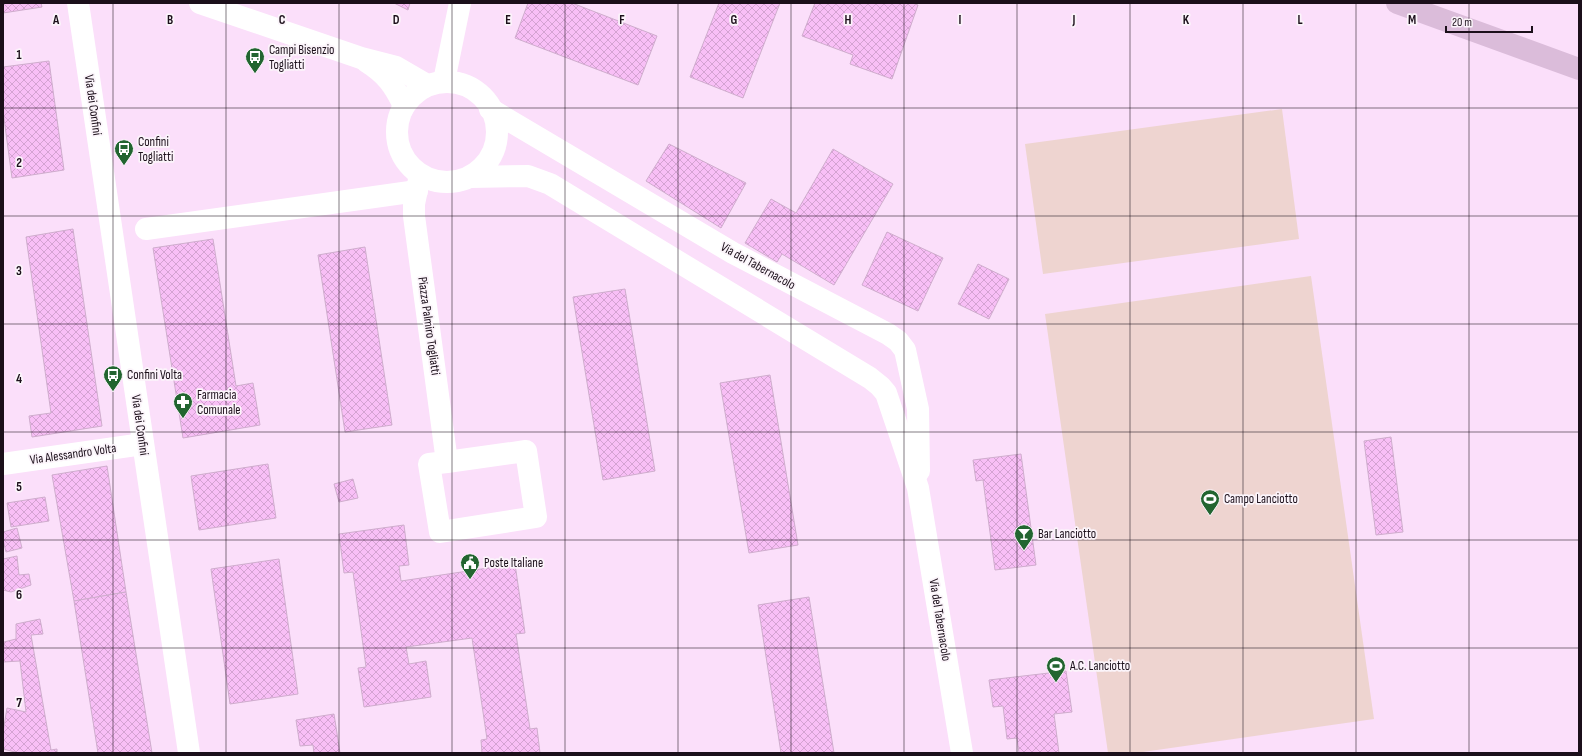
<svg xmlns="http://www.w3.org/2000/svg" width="1582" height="756" font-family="'Sofia Sans Condensed',sans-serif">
	<defs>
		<pattern id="building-cross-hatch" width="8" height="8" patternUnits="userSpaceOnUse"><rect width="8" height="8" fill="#f8bff6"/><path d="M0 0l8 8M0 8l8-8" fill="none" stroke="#d4a3d2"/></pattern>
	</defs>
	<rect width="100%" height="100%" fill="#fbdffa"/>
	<!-- grass -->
	<g fill="#eed4d0">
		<path d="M1282 109 1299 239 1043 274 1025 144Z"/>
		<path d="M1311 276 1374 719 1136 753H1108L1045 314Z"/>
	</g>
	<!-- building -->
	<g fill="url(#building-cross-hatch)" stroke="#cfadcd">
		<path d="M3 3H41L42 7 3 13Z"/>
		<path d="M394 3H410L408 10Z"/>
		<path d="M528 3H572L657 36 638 85 515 38Z"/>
		<path d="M719 3H780L743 98 690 77Z"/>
		<path d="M815 3H912L918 5 892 79 850 64 853 55 802 36Z"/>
		<path d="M49 61 64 170 12 178 3 111V67Z"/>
		<path d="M669 144 746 183 721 228 646 181Z"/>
		<path d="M833 149 893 184 834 285 782 254 777 262 745 243 771 199 796 213Z"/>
		<path d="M73 229 102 426 32 437 29 416 51 413 26 237Z"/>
		<path d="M887 232 943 258 918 311 862 285Z"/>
		<path d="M213 239 236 386 253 383 260 425 183 438 153 248Z"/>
		<path d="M365 247 392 425 345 432 318 255Z"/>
		<path d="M978 264 1009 279 989 319 958 304Z"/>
		<path d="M625 289 655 471 603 480 573 297Z"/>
		<path d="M770 375 798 545 749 553 720 383Z"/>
		<path d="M1391 437 1403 532 1376 535 1364 441Z"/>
		<path d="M1021 454 1036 565 995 570 983 480 976 481 973 460Z"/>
		<path d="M268 464 276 518 199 530 191 476Z"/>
		<path d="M107 466 126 592 74 601 52 475Z"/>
		<path d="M353 479 358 498 339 502 334 484Z"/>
		<path d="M45 497 49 521 11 527 7 503Z"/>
		<path d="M404 525 409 565 399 566 401 581 515 564 525 633 516 634 530 729 537 728 540 753H482L481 740 487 739 472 638 406 647 409 664 426 661 431 697 364 707 358 668 366 667 353 572 344 573 339 534Z"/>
		<path d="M17 528 22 548 6 552 3 540V532Z"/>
		<path d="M17 556 19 575 29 574 31 585 11 592 3 590V559Z"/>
		<path d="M279 559 298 694 230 704 211 569Z"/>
		<path d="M126 592 152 753H98L74 601Z"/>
		<path d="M809 597 834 753H781L758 605Z"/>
		<path d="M40 619 43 634 31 635 51 750 57 749V753H19L3 749V732L7 708 26 712 20 661 3 662 4 642 16 639V624Z"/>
		<path d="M1066 671 1072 712 1054 714 1059 753H1019L1017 738 1007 739 1003 706 993 707 989 680Z"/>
		<path d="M334 714 340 753H314L313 745 300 746 296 720Z"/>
	</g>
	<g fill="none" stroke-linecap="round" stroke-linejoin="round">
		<!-- minor -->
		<g stroke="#fff" stroke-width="22">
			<path d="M78 3 189 753"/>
			<path d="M200 3 361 58 396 67 427 85"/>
			<path d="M367 62C386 74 394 85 404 106"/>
			<path d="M444 81 460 3"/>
			<circle cx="447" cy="132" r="50"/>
			<path d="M490 109 733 253 888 334 898 341 905 350 918 409 919 471"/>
			<path d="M420 175 414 204V216L447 462 429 464 440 532 536 517 526 451 447 462"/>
			<path d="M470 177 528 176 550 184 870 378 880 386 886 393 918 488 962 753"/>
			<path d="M146 229 417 191"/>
			<path d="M3 464 143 444"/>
		</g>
		<!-- major -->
		<path stroke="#dbbcda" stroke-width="22" d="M1397 3 1579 69"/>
	</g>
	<!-- grid -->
	<path fill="none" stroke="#1b0f1a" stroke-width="1" stroke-opacity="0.55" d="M113 3V753M226 3V753M339 3V753M452 3V753M565 3V753M678 3V753M791 3V753M904 3V753M1017 3V753M1130 3V753M1243 3V753M1356 3V753M1469 3V753M3 108H1579M3 216H1579M3 324H1579M3 432H1579M3 540H1579M3 648H1579"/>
	<!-- icons -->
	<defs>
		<g id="bus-pin" transform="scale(1)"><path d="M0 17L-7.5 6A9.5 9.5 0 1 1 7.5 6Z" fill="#226530" stroke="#fbf4fa"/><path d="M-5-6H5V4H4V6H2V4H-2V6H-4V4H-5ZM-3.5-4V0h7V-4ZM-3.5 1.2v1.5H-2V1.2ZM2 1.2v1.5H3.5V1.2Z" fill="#fff"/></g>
		<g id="pharmacy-pin" transform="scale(1)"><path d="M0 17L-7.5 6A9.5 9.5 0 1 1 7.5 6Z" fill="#226530" stroke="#fbf4fa"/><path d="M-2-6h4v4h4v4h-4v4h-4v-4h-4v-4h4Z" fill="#fff"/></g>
		<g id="stadium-pin" transform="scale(1)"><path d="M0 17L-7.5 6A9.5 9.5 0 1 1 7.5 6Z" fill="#226530" stroke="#fbf4fa"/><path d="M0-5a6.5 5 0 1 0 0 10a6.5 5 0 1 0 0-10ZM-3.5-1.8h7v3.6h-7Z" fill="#fff"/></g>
		<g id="bar-pin" transform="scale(1)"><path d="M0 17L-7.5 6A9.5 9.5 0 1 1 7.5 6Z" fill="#226530" stroke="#fbf4fa"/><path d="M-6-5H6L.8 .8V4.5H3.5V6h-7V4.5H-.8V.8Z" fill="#fff"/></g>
		<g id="civic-pin" transform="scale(1)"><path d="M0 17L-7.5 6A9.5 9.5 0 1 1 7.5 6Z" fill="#226530" stroke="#fbf4fa"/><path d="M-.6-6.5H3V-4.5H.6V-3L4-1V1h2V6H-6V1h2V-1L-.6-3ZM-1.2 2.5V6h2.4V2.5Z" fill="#fff"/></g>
	</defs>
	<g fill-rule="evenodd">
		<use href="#bus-pin" x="255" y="57"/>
		<use href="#bus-pin" x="124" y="149"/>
		<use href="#bus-pin" x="113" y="375"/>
		<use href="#pharmacy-pin" x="183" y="402"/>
		<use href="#stadium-pin" x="1210" y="499"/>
		<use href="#bar-pin" x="1024" y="534"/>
		<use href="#civic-pin" x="470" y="563"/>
		<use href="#stadium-pin" x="1056" y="666"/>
	</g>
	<g text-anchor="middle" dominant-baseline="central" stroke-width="3.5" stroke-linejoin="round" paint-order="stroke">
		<!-- poi labels -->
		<g font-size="13" fill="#1b0f1a" stroke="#fbf4fa" text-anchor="start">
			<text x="269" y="50">Campi Bisenzio<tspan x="269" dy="15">Togliatti</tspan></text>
			<text x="138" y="142">Confini<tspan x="138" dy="15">Togliatti</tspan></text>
			<text x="127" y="375">Confini Volta</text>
			<text x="197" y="395">Farmacia<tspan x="197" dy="15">Comunale</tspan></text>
			<text x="1224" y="499">Campo Lanciotto</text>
			<text x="1038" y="534">Bar Lanciotto</text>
			<text x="484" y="563">Poste Italiane</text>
			<text x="1070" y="666">A.C. Lanciotto</text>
		</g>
		<!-- street labels -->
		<g font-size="13" fill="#1b0f1a" stroke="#fbf4fa">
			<text transform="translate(93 105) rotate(82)">Via dei Confini</text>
			<text transform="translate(758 266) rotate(29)">Via del Tabernacolo</text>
			<text transform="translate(429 326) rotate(82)">Piazza Palmiro Togliatti</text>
			<text transform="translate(140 425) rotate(82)">Via dei Confini</text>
			<text transform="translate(73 454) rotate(-8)">Via Alessandro Volta</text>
			<text transform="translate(940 620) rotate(81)">Via del Tabernacolo</text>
		</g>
	</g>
	<g font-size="13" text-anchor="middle" font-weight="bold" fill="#1b0f1a" stroke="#fbf4fa" stroke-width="3.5" stroke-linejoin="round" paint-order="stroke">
		<text x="56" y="24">A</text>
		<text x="170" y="24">B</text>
		<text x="282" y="24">C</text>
		<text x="396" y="24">D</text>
		<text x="508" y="24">E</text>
		<text x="622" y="24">F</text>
		<text x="734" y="24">G</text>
		<text x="848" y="24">H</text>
		<text x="960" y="24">I</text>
		<text x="1074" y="24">J</text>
		<text x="1186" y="24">K</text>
		<text x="1300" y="24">L</text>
		<text x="1412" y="24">M</text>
		<text x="19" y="59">1</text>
		<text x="19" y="167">2</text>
		<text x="19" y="275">3</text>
		<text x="19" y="383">4</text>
		<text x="19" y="491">5</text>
		<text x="19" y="599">6</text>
		<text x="19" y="707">7</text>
	</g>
	<!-- border -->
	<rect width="1582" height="756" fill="none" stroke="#1b0f1a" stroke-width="8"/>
	<!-- scale -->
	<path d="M1446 26v6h86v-6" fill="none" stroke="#1b0f1a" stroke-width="2"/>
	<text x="1452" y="26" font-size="12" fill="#1b0f1a" stroke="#fbf4fa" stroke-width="3" paint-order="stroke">20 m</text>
</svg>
